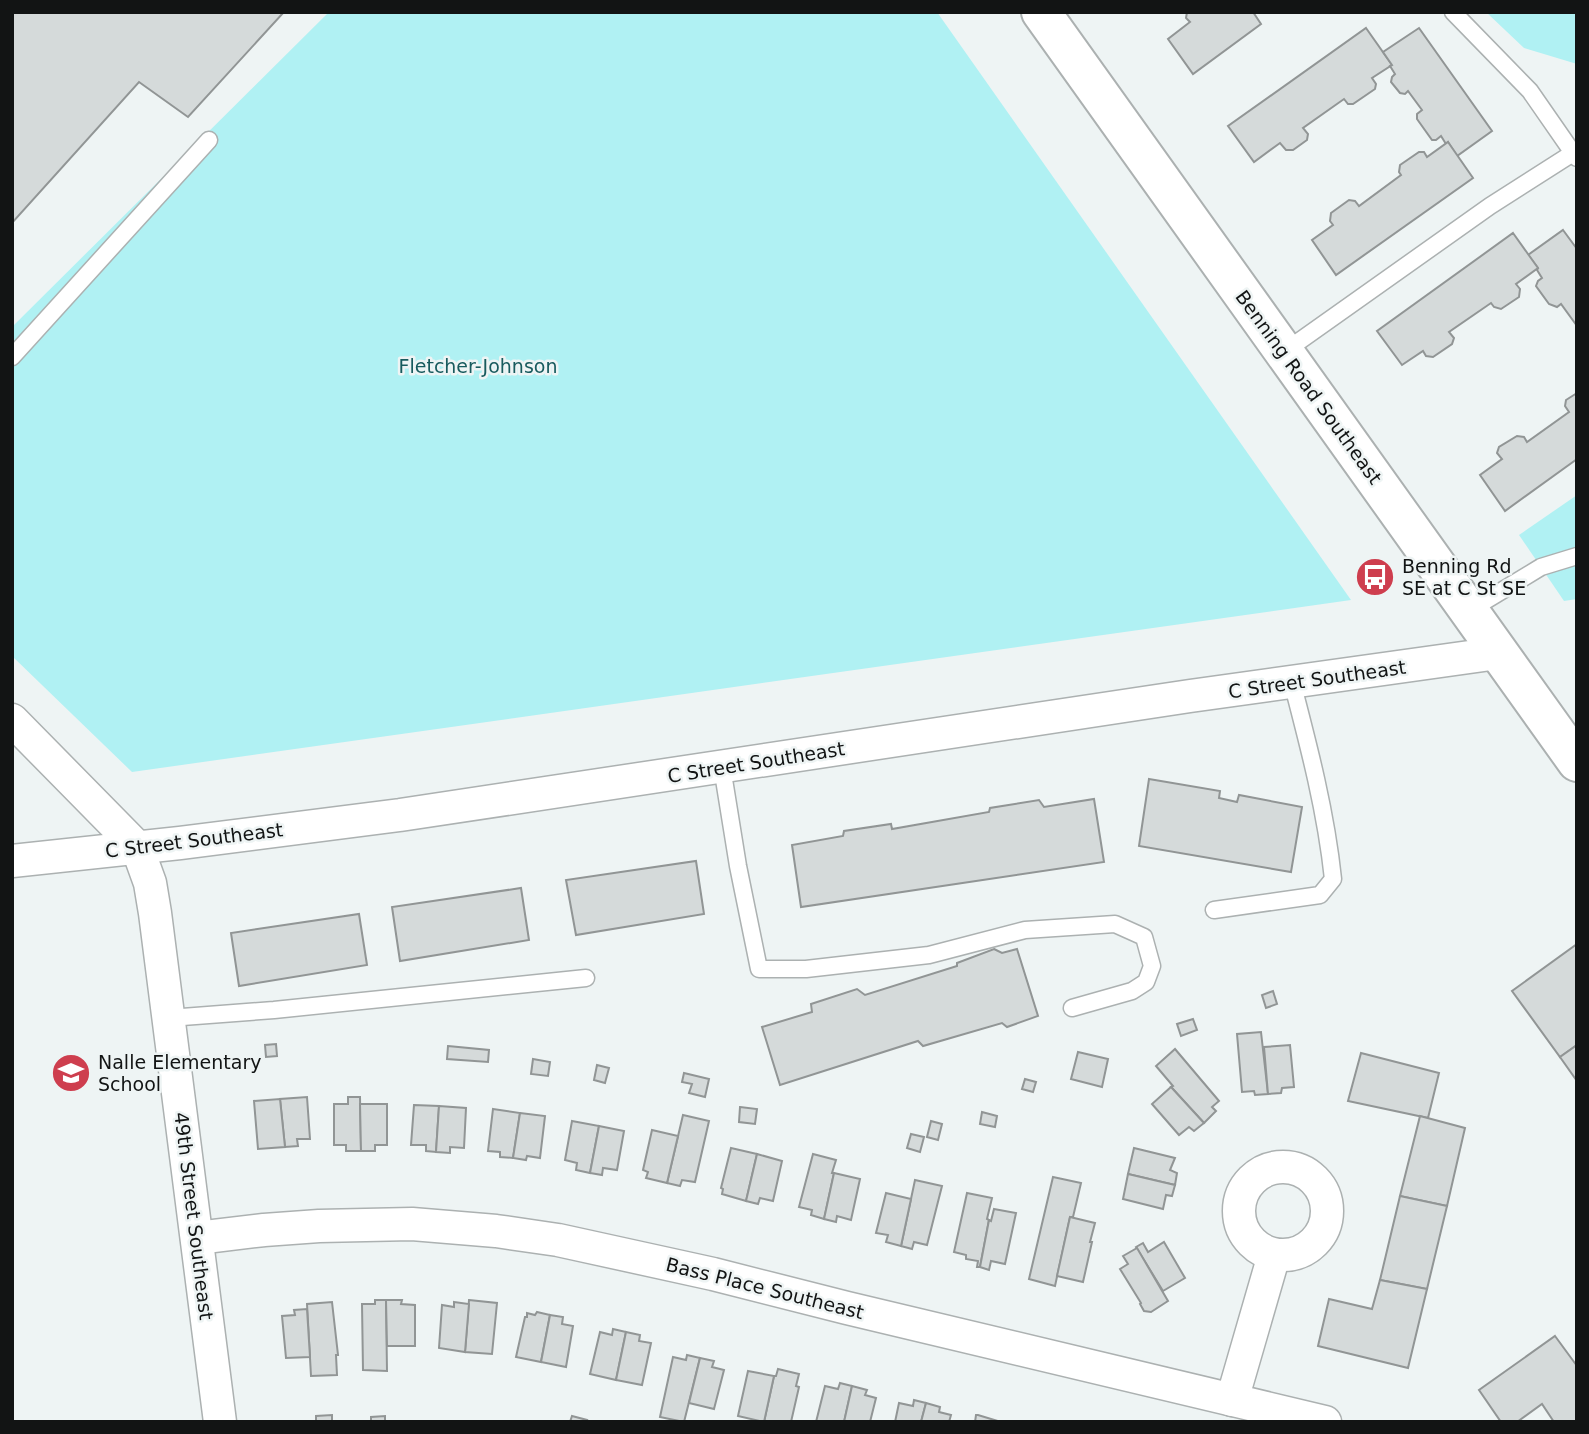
<svg xmlns="http://www.w3.org/2000/svg" width="1589" height="1434" font-family="'DejaVu Sans',sans-serif">
	<rect width="100%" height="100%" fill="#eef4f4"/>
	<!-- green -->
	<g fill="#b0f1f3">
		<path d="M329 12H937L1351 600 132 772 12 656V327Z"/>
		<path d="M1486 12H1577V64L1524 48Z"/>
		<path d="M1577 495V599L1564 601 1519 535Z"/>
	</g>
	<!-- building -->
	<g fill="#d5dada" stroke="#919595" stroke-width="2">
		<path d="M12 12H284L188 117 139 82 12 223Z"/>
		<path d="M1187 12H1253L1261 24 1193 74 1168 39 1190 22 1186 18Z"/>
		<path d="M1366 28 1392 65 1372 78 1376 84 1375 89 1353 104H1348L1344 99 1303 128 1308 134 1307 140 1293 150H1286L1280 143 1254 162 1228 126Z"/>
		<path d="M1419 28 1492 131 1457 156 1448 142 1446 144 1441 136 1436 140H1432L1417 119V114L1422 110 1408 91 1405 94 1400 93 1391 82 1392 77 1395 74 1390 66 1392 65 1383 52Z"/>
		<path d="M1448 142 1473 178 1336 275 1312 240 1333 225 1330 221 1331 213 1349 200 1355 201 1359 206 1401 175 1399 172 1400 165 1419 152H1424L1427 157Z"/>
		<path d="M1563 230 1577 249V326L1561 304 1557 307 1549 304 1536 286 1538 281 1542 278 1537 270 1538 268 1528 255Z"/>
		<path d="M1513 233 1538 268 1516 284 1520 289 1519 297 1501 309 1494 307 1491 303 1449 332 1454 338 1452 344 1433 357 1426 356 1423 351 1402 365 1377 331Z"/>
		<path d="M1577 393V459L1505 511 1480 475 1502 459 1497 453 1499 447 1517 436 1524 437 1527 442 1569 412 1565 406 1566 400Z"/>
		<path d="M1149 779 1220 791 1219 798 1237 802 1239 795 1302 807 1291 872 1139 846Z"/>
		<path d="M1094 799 1104 862 801 907 792 845 843 836 844 831 891 824 892 829 989 812 990 808 1039 800 1044 807Z"/>
		<path d="M696 861 704 914 576 935 566 880Z"/>
		<path d="M521 888 529 940 400 961 392 907Z"/>
		<path d="M359 914 367 965 239 986 231 933Z"/>
		<path d="M1577 944V1045L1560 1057 1512 991Z"/>
		<path d="M994 949 1002 953 1017 949 1038 1016 1007 1027 1002 1023 923 1046 918 1041 780 1085 762 1027 812 1012 811 1004 857 989 865 995 957 966V963Z"/>
		<path d="M1273 991 1277 1004 1266 1008 1262 995Z"/>
		<path d="M1193 1019 1197 1030 1181 1036 1177 1024Z"/>
		<path d="M1261 1032 1268 1094 1255 1095 1254 1091 1242 1092 1237 1034Z"/>
		<path d="M276 1044 277 1056 266 1057 265 1045Z"/>
		<path d="M1290 1045 1294 1087 1282 1088 1281 1093 1268 1094 1264 1047Z"/>
		<path d="M1577 1045V1081L1560 1057Z"/>
		<path d="M448 1046 489 1050 488 1062 447 1059Z"/>
		<path d="M1175 1049 1219 1101 1212 1107 1216 1111 1204 1123 1171 1087 1173 1086 1156 1066Z"/>
		<path d="M1078 1052 1108 1059 1102 1087 1071 1079Z"/>
		<path d="M1361 1053 1439 1073 1428 1118 1348 1101Z"/>
		<path d="M533 1059 550 1062 548 1076 531 1074Z"/>
		<path d="M597 1065 609 1068 605 1083 594 1080Z"/>
		<path d="M684 1073 709 1079 705 1097 689 1093 692 1084 682 1082Z"/>
		<path d="M1025 1079 1036 1082 1033 1092 1022 1089Z"/>
		<path d="M1171 1087 1204 1123 1194 1131 1189 1127 1179 1135 1152 1104Z"/>
		<path d="M307 1097 310 1139H297L298 1146 285 1147 280 1099Z"/>
		<path d="M348 1097H360L361 1151H346V1145H334V1104H348Z"/>
		<path d="M280 1099 285 1147 258 1149 254 1101Z"/>
		<path d="M360 1104H387V1145H375V1151H361Z"/>
		<path d="M414 1105 439 1106 436 1152 426 1151V1145H411Z"/>
		<path d="M439 1106 466 1108 464 1148 450 1147V1153L436 1152Z"/>
		<path d="M740 1107 757 1109 755 1124 739 1122Z"/>
		<path d="M493 1109 520 1113 513 1158 500 1157V1152L488 1151Z"/>
		<path d="M982 1112 997 1116 995 1127 980 1124Z"/>
		<path d="M520 1113 545 1116 540 1158 527 1156 526 1160 513 1158Z"/>
		<path d="M683 1115 709 1121 695 1182 682 1180 680 1186 667 1183Z"/>
		<path d="M1420 1116 1465 1128 1447 1206 1400 1196Z"/>
		<path d="M572 1121 599 1126 590 1173 576 1170 577 1163 565 1160Z"/>
		<path d="M931 1121 942 1124 938 1140 927 1137Z"/>
		<path d="M599 1126 624 1131 617 1170 603 1168 602 1175 590 1173Z"/>
		<path d="M652 1130 678 1136 667 1183 646 1178 648 1172 643 1170Z"/>
		<path d="M911 1134 924 1137 920 1152 907 1148Z"/>
		<path d="M731 1148 757 1154 746 1201 722 1194 723 1189 721 1188Z"/>
		<path d="M1134 1148 1175 1158 1170 1170 1177 1173 1175 1185 1128 1174Z"/>
		<path d="M757 1154 782 1161 773 1201 760 1198 758 1204 746 1201Z"/>
		<path d="M813 1154 836 1160 832 1173H834L824 1219 811 1215 812 1210 799 1207Z"/>
		<path d="M834 1173 860 1179 851 1220 837 1216 836 1222 824 1219Z"/>
		<path d="M1128 1174 1175 1185 1172 1196 1166 1195 1163 1209 1123 1199Z"/>
		<path d="M1053 1177 1081 1183 1073 1217H1070L1055 1286 1029 1279Z"/>
		<path d="M915 1180 942 1186 927 1245 914 1242 912 1249 901 1246Z"/>
		<path d="M886 1193 911 1199 901 1246 886 1242 888 1235 876 1233Z"/>
		<path d="M967 1193 992 1198 987 1219 989 1220 980 1267H977L978 1261 966 1259V1255L954 1252Z"/>
		<path d="M1400 1196 1447 1206 1427 1289 1380 1280Z"/>
		<path d="M994 1209 1016 1213 1005 1264 991 1261 989 1270 980 1267 989 1220 991 1221Z"/>
		<path d="M1070 1217 1095 1223 1090 1242H1092L1083 1282 1057 1276Z"/>
		<path d="M1164 1242 1185 1278 1163 1291 1136 1247 1143 1243 1148 1252Z"/>
		<path d="M1137 1248 1168 1301 1151 1312 1144 1311 1140 1304 1141 1303 1120 1269 1128 1264 1123 1256Z"/>
		<path d="M1380 1280 1427 1289 1408 1368 1318 1346 1329 1299 1372 1309Z"/>
		<path d="M375 1300H386L387 1371 363 1370 362 1304H375Z"/>
		<path d="M386 1300H402L401 1304 415 1305V1346H387Z"/>
		<path d="M469 1300 497 1303 492 1354 465 1352Z"/>
		<path d="M332 1302 338 1355H336L337 1375 311 1376 307 1304Z"/>
		<path d="M454 1302 469 1304 465 1352 439 1348 442 1305 454 1307Z"/>
		<path d="M307 1309 310 1357 286 1358 282 1316 295 1315 294 1310Z"/>
		<path d="M537 1312 550 1315 541 1362 516 1357 525 1317H527V1313L535 1315Z"/>
		<path d="M550 1315 563 1317 562 1324 573 1326 566 1367 541 1362Z"/>
		<path d="M613 1329 626 1332 616 1380 590 1374 600 1332 612 1335Z"/>
		<path d="M626 1332 640 1335 639 1341 651 1343 642 1385 616 1380Z"/>
		<path d="M1555 1336 1577 1366V1422H1554L1542 1404 1517 1422H1501L1479 1390Z"/>
		<path d="M687 1355 700 1358 684 1422 660 1417 673 1357 686 1360Z"/>
		<path d="M700 1358 714 1361 712 1367 724 1370 714 1409 689 1403Z"/>
		<path d="M778 1369 799 1374 796 1386 799 1387 791 1422H764L774 1376H776Z"/>
		<path d="M748 1371 774 1376 764 1422 738 1416Z"/>
		<path d="M840 1383 852 1386 844 1422H816L825 1386 838 1389Z"/>
		<path d="M852 1386 867 1390 865 1395 876 1398 870 1422H844Z"/>
		<path d="M914 1400 926 1403 921 1422H895L899 1403 913 1406Z"/>
		<path d="M926 1403 940 1407 939 1412 951 1415 949 1422H921Z"/>
		<path d="M332 1415V1422H316V1416Z"/>
		<path d="M976 1415H978L1001 1422H975Z"/>
		<path d="M385 1416V1422H371V1417Z"/>
		<path d="M572 1416 587 1420 586 1422H570Z"/>
	</g>
	<g fill="none" stroke-linecap="round" stroke-linejoin="round">
		<!-- lane casing -->
		<g stroke="#acb1b1" stroke-width="19">
			<g id="lane">
				<path d="M1453 12 1530 91 1573 153"/>
				<path d="M1284 352 1490 206 1573 153 1577 158"/>
				<path d="M12 357 209 140"/>
				<path d="M1470 610 1541 567 1577 556"/>
				<path d="M722 767 738 866 759 969H806L929 955 1025 930 1115 924 1144 937 1152 966 1146 982 1132 991 1072 1008"/>
				<path d="M1214 910 1320 895 1333 879C1326 812 1309 747 1292 682"/>
				<path d="M169 1018 274 1010 586 978"/>
			</g>
		</g>
		<!-- street casing -->
		<g stroke="#acb1b1" stroke-width="35">
			<g id="street">
				<path d="M12 720 137 847 150 883 155 913 220 1422"/>
				<path d="M12 861 180 843 400 815 1190 696 1498 653"/>
				<circle cx="1283" cy="1211" r="44"/>
				<path d="M197 1238 264 1230 319 1226 412 1224 496 1231 558 1240 713 1274 847 1308 1325 1422"/>
				<path d="M1232 1400 1274 1255"/>
			</g>
		</g>
		<!-- secondary casing -->
		<g stroke="#acb1b1" stroke-width="42">
			<path id="secondary" d="M1041 12 1577 762"/>
		</g>
		<!-- lane -->
		<use href="#lane" stroke="#fff" stroke-width="16"/>
		<!-- street -->
		<use href="#street" stroke="#fff" stroke-width="32"/>
		<!-- secondary -->
		<use href="#secondary" stroke="#fff" stroke-width="38"/>
	</g>
	<!-- icons -->
	<defs>
		<g id="bus-disc" transform="scale(2.0125)"><circle r="9.5" fill="#ce3e4e" stroke="#eef4f4"/><path d="M-5-6H5V4H4V6H2V4H-2V6H-4V4H-5ZM-3.5-4V0h7V-4ZM-3.5 1.2v1.5H-2V1.2ZM2 1.2v1.5H3.5V1.2Z" fill="#fff"/></g>
		<g id="school-disc" transform="scale(2.0125)"><circle r="9.5" fill="#ce3e4e" stroke="#eef4f4"/><path d="M0-5L7-2L0 1L-7-2ZM-4 1L0 2.5L4 1V4Q0 6-4 4Z" fill="#fff"/></g>
	</defs>
	<g fill-rule="evenodd">
		<use href="#bus-disc" x="1375" y="577"/>
		<use href="#school-disc" x="71" y="1073"/>
	</g>
	<g text-anchor="middle" dominant-baseline="central" stroke-width="5" stroke-linejoin="round" paint-order="stroke">
		<!-- park labels -->
		<g font-size="19" fill="#185b5e" stroke="#eef4f4">
			<text x="478" y="366">Fletcher-Johnson</text>
		</g>
		<!-- street labels -->
		<g font-size="19" fill="#121414" stroke="#eef4f4">
			<text transform="translate(1309 387) rotate(54)">Benning Road Southeast</text>
			<text transform="translate(1317 679) rotate(-8)">C Street Southeast</text>
			<text transform="translate(756 762) rotate(-9)">C Street Southeast</text>
			<text transform="translate(194 840) rotate(-7)">C Street Southeast</text>
			<text transform="translate(194 1216) rotate(83)">49th Street Southeast</text>
			<text transform="translate(765 1288) rotate(14)">Bass Place Southeast</text>
		</g>
		<!-- poi labels -->
		<g font-size="19" fill="#121414" stroke="#eef4f4" text-anchor="start">
			<text x="1402" y="566">Benning Rd<tspan x="1402" dy="22">SE at C St SE</tspan></text>
			<text x="98" y="1062">Nalle Elementary<tspan x="98" dy="22">School</tspan></text>
		</g>
	</g>
	<!-- border -->
	<rect width="1589" height="1434" fill="none" stroke="#121414" stroke-width="28"/>
</svg>
